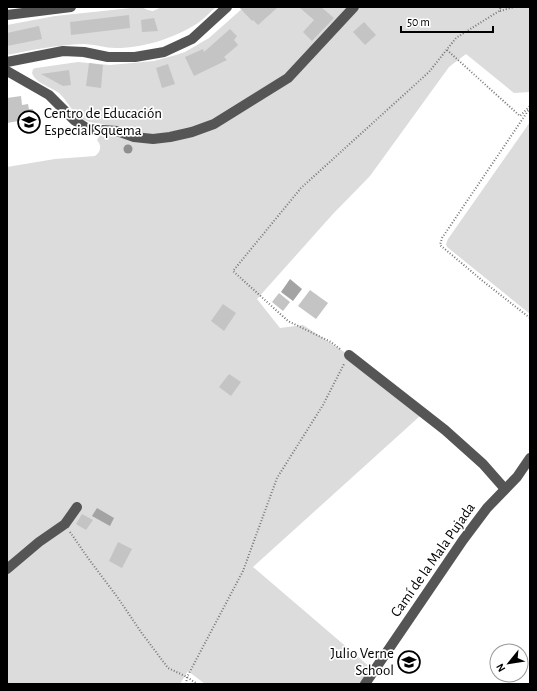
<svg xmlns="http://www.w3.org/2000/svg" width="537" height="691" font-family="'Alegreya Sans',sans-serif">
	<rect width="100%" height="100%" fill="#fff"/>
	<!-- green -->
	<g fill="#dcdcdc">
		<path d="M141 7 148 10 153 11 162 7H216C210 12 204 19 198 23 174 38 144 48 116 48 105 48 94 44 83 44 57 45 32 50 7 55V25L55 16Z"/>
		<path d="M244 7H530V92L514 93 466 54 449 67 370 176 332 215 257 299 280 328 303 325 349 355 420 416 253 567 371 668 361 684H205L188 671 180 684H7V167L55 159 95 156C101 152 102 146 97 140L106 125C98 123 89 123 82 119 72 113 68 101 59 93 51 87 35 83 32 73L33 69 36 68 78 62 110 65 154 61 176 55 185 52 209 38Z"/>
		<path d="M530 122V314L447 247 446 244 448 239Z"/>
	</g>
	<!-- water -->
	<g fill="#a3a3a3">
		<path d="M290 279 302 289 293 301 281 292Z"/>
		<path d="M97 508 114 518 110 526 92 516Z"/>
	</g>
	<!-- building -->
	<g fill="#c4c4c4">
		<path d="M239 7H278L258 25 253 20 252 21Z"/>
		<path d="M299 7H321L334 18 312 41 303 32 314 20Z"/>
		<path d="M129 15 130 28 71 35 70 22Z"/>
		<path d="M154 18 158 31 142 32 141 20Z"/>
		<path d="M364 22 376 35 365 45 353 32Z"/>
		<path d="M39 26 42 39 7 46V33Z"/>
		<path d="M230 29 237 36 234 40 238 45 224 57 227 60 194 76 185 57 203 49 204 52Z"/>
		<path d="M89 63 103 65 101 88 86 86Z"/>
		<path d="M168 64 175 84 162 88 156 68Z"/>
		<path d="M69 70 71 85 63 86 41 74Z"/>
		<path d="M21 96 22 105 28 104 29 109H33L35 118 7 123V98Z"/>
		<path d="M310 290 328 303 316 319 298 306Z"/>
		<path d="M279 293 290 302 283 311 272 302Z"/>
		<path d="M223 304 236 313 224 331 211 321Z"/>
		<path d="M229 374 241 382 231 396 219 387Z"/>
		<path d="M82 514 93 520 86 530 76 524Z"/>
		<path d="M118 542 132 549 122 568 109 561Z"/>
	</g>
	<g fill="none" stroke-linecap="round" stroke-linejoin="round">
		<!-- path -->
		<g stroke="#777" stroke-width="2" stroke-dasharray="1 2" stroke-linecap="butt">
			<path d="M500 11 514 7"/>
			<path d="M447 50 520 116 530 106"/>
			<path d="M530 108 442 238 440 245 484 282 530 318"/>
			<path d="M340 349 331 342 288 321 233 271 301 188 429 72 456 38 499 11 501 7"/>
			<path d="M70 532 88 558 118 598 141 632 168 668 187 677 197 684"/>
			<path d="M186 684 187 677 243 571 277 478 323 405 344 364"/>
		</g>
		<!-- minor -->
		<g stroke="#555" stroke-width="10">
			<path d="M7 15 71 7"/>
			<path d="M7 62 63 51 84 52 108 57H135L164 52 192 39 227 7"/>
			<path d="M7 71 49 95 74 120 88 129 117 131 134 137 153 139 170 137 192 132 214 124 288 78 354 7"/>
			<path d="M349 355 445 430 483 464 505 489"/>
			<path d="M7 569 39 542 65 524 77 507"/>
			<path d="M365 684 463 540 487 508 517 477 530 458"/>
		</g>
	</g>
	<!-- trees -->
	<circle fill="#8f8f8f" cx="128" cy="149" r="4.5"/>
	<!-- icons -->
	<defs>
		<g id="school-ring" transform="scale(1.15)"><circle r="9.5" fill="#fff" stroke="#000" stroke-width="1.5"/><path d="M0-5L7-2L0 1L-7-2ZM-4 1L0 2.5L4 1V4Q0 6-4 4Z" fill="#000"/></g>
	</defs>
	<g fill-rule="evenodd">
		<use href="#school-ring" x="29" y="122"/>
		<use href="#school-ring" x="409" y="662"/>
	</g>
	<g text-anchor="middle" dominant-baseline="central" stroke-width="3.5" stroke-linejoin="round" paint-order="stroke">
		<!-- poi labels -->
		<g font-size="15" fill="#000" stroke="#fff" text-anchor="start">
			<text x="44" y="113">Centro de Educación<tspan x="44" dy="17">Especial Squema</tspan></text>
			<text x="394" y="653" text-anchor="end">Julio Verne<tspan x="394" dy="17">School</tspan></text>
		</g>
		<!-- street labels -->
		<g font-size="15" fill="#000" stroke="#fff">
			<text transform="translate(433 560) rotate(-55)">Camí de la Mala Pujada</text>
		</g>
	</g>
	<!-- border -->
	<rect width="537" height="691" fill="none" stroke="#000000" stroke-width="16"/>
	<!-- north arrow -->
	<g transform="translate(509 663) rotate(240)"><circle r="19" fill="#ffffff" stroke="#999999"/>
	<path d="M0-3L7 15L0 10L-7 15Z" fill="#000000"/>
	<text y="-6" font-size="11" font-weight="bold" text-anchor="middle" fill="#000000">N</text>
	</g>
	<!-- scale -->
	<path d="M401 26v6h92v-6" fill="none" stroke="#000000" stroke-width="2"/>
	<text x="407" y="26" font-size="12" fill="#000000" stroke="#ffffff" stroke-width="3" paint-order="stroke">50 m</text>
</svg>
